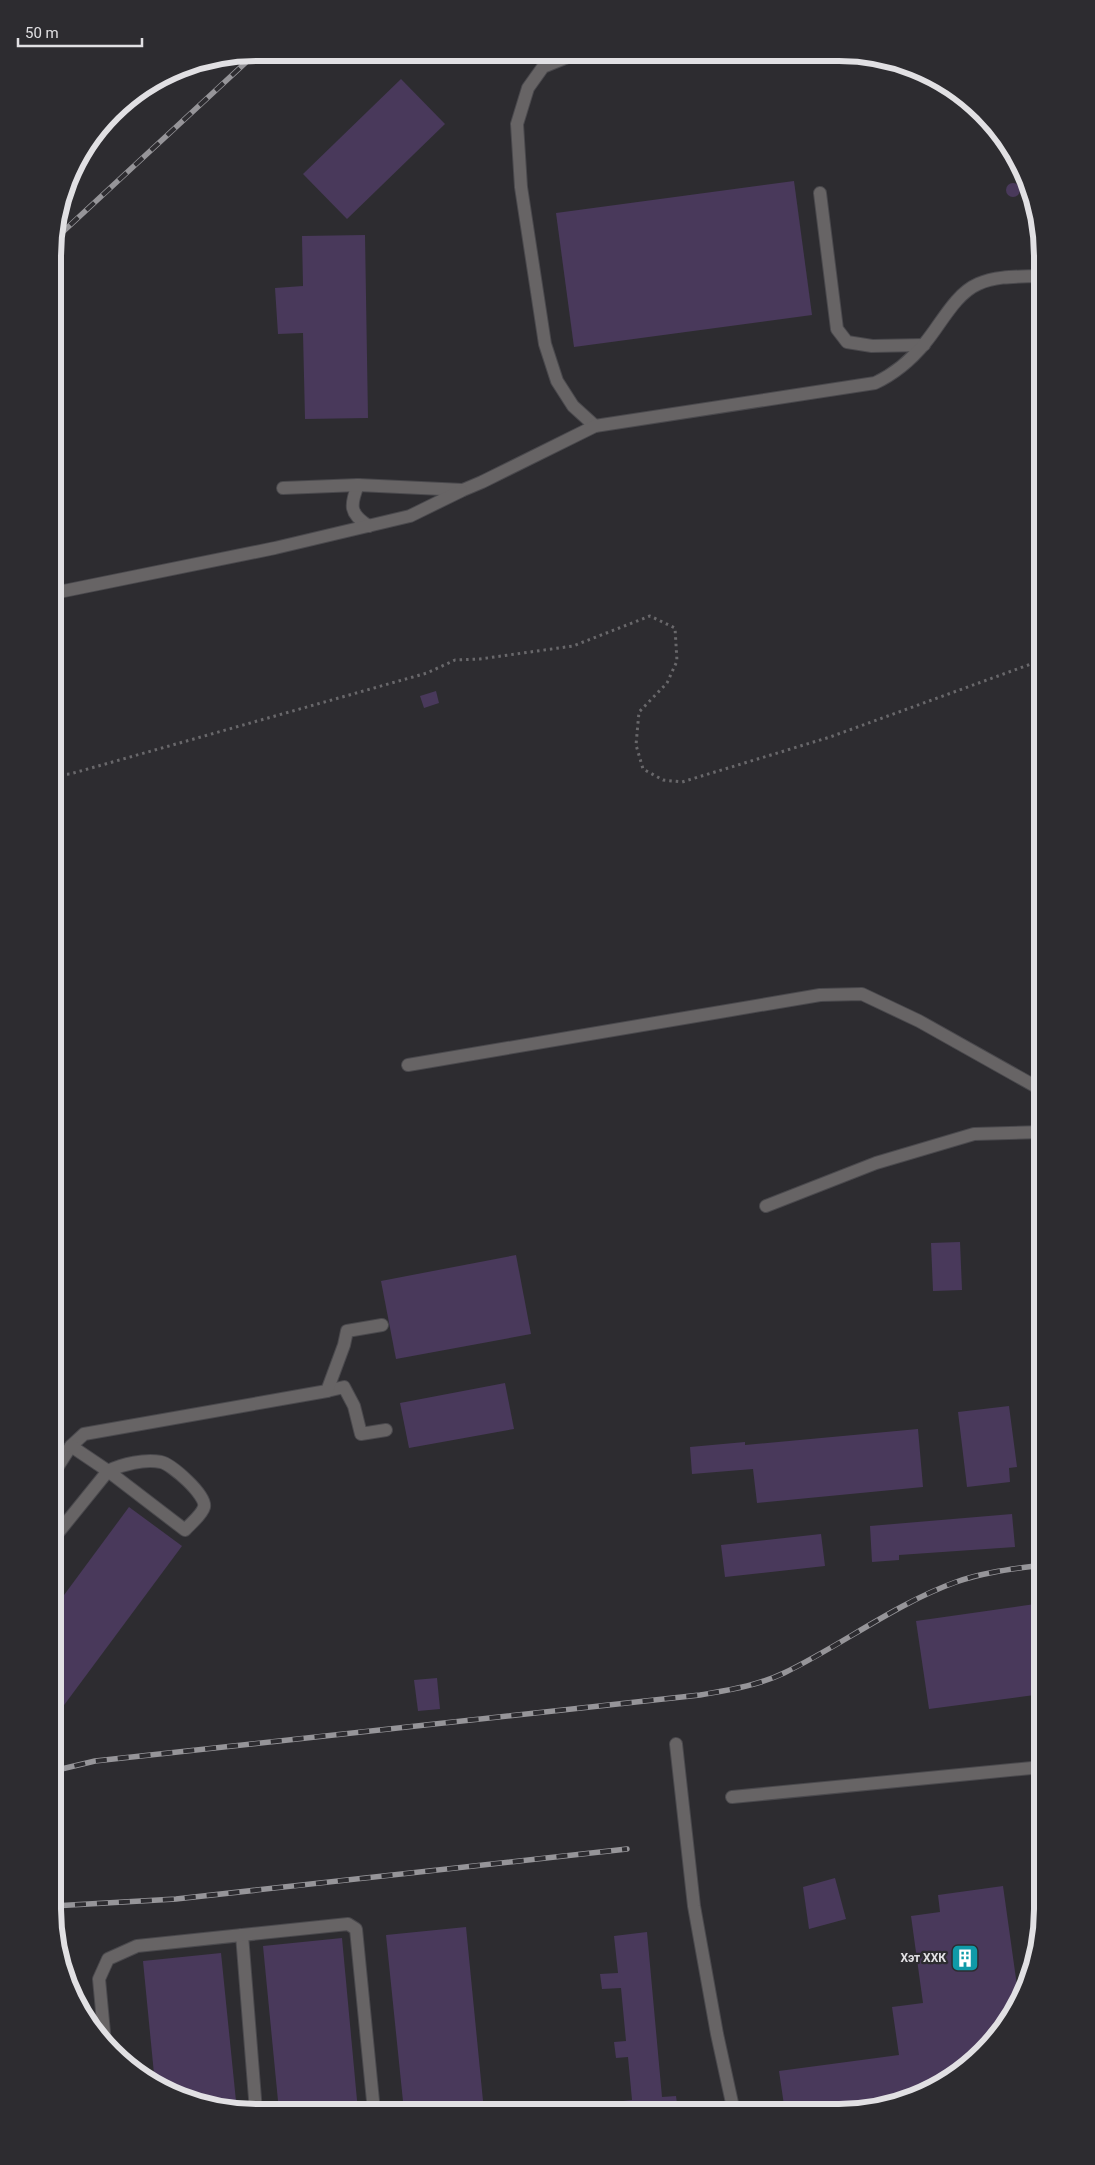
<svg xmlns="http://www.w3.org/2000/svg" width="1095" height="2165" font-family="Roboto,sans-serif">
	<rect width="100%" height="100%" fill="#2d2c30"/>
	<!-- building -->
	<g fill="#49395b">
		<path d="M401 79 445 124 347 219 303 174Z"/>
		<path d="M794 181 812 315 574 347 556 213Z"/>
		<circle cx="1013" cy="190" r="7"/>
		<path d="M365 235 368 418 305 419 303 333 278 334 275 288 303 286 302 236Z"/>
		<path d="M436 691 439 703 424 708 420 696Z"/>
		<path d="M960 1242 962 1290 933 1291 931 1243Z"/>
		<path d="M516 1255 531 1334 396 1359 381 1281Z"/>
		<path d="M505 1383 514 1429 409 1448 400 1403Z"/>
		<path d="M1009 1406 1017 1467 1009 1468 1010 1482 967 1487 958 1412Z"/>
		<path d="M918 1429 923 1487 757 1503 753 1469 692 1474 690 1447 745 1442V1445Z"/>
		<path d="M129 1507 182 1546 53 1720V1610Z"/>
		<path d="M1012 1514 1015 1547 899 1555V1560L872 1562 870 1526Z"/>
		<path d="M821 1534 825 1566 725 1577 721 1545Z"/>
		<path d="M1042 1603V1694L929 1709 916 1621Z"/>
		<path d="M437 1678 440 1709 418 1711 414 1680Z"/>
		<path d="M835 1878 846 1919 809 1929 803 1887Z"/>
		<path d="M1003 1886 1019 2000 1000 2033 952 2078 904 2102 839 2112H785L779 2071 899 2055 892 2007 923 2003 911 1916 940 1912 938 1895Z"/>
		<path d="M466 1927 484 2111H404L386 1935Z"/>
		<path d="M647 1932 662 2097 676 2096 678 2112H606L605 2103 632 2100 628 2057 616 2058 614 2042 626 2041 621 1988 602 1989 600 1974 618 1973 614 1936Z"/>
		<path d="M342 1938 358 2111H279L263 1946Z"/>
		<path d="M221 1953 237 2111H229L166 2092 155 2084 143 1961Z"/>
	</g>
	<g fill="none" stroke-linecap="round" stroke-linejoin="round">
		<!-- minor casing -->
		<g stroke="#4a494d" stroke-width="14">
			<g id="minor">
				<path d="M575 54 543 67 528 88 517 124 521 187 545 344 557 381 573 406 595 426"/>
				<path d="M820 193 837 329 847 342 872 346 924 345"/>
				<path d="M358 485C350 505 349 514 369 526"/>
				<path d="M283 488 358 485 463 490 482 482 595 426 875 383C894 374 911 360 925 343 941 324 955 294 978 284 998 275 1021 277 1042 276"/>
				<path d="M54 593 275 548 410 516 461 491"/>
				<path d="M408 1065 820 995 862 994 919 1021 1042 1090"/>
				<path d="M766 1206 876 1163 974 1134 1042 1132"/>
				<path d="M327 1391 344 1387 354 1406 361 1434 386 1430"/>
				<path d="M53 1474 71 1446 84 1434 327 1391 344 1345 347 1331 382 1325"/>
				<path d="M53 1539 108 1471C123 1464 144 1459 161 1462 171 1464 207 1495 204 1507 202 1515 190 1524 185 1530L108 1471 71 1446"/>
				<path d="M676 1744 694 1906 717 2034 734 2112"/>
				<path d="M732 1797 1042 1767"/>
				<path d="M242 1935 256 2111"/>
				<path d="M105 2043 99 1979 108 1959 137 1946 348 1924 356 1929 374 2111"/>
			</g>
		</g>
		<!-- path -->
		<g stroke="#69686b" stroke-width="3" stroke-dasharray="2.5 4" stroke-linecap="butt">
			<path d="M54 775 70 774 427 673 455 660 480 659 573 646 650 616 675 628 677 661 667 683 639 712 636 745 643 769 663 780 682 782 830 737 1042 660"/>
			<path d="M54 779 62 775"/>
		</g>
		<!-- minor -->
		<use href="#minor" stroke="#676465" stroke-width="12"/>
		<!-- rail casing -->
		<g stroke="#969599" stroke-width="5.5">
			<g id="rail">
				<path d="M54 240 256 53"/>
				<path d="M53 1771 95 1761 700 1695C728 1690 757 1686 784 1673 842 1645 895 1604 956 1582 984 1572 1013 1569 1042 1565"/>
				<path d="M53 1906 176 1899 627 1849"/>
			</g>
		</g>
		<!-- rail -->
		<use href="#rail" stroke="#2d2c30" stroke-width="4" stroke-dasharray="11" stroke-linecap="butt"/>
	</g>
	<!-- icons -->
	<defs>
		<g id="building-square" transform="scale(1.4375)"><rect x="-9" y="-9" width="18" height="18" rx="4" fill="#0f9aa8" stroke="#2d2c30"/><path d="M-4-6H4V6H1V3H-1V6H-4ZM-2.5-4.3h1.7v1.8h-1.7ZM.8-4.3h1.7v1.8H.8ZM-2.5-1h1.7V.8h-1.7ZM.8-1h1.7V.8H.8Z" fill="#fff"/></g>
	</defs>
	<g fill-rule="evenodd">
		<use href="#building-square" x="965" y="1958"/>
	</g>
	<g text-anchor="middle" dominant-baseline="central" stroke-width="4.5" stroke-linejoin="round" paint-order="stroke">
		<!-- poi labels -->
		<g font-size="12" font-weight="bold" fill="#e1e0e3" stroke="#2d2c30" text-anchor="end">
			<text x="946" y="1958">Хэт ХХК</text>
		</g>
	</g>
	<!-- crop -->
	<path d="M0 0H1095V2165H0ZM256 61H839A195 195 0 0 1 1034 256V1909A195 195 0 0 1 839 2104H256A195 195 0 0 1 61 1909V256A195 195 0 0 1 256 61Z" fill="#2d2c30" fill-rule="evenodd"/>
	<path fill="none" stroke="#e1e0e3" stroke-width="6" d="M256 61H839A195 195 0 0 1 1034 256V1909A195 195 0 0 1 839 2104H256A195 195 0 0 1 61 1909V256A195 195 0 0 1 256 61Z"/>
	<!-- scale -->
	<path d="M18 38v8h124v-8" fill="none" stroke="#e1e0e3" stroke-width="2.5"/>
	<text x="25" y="38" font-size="15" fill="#e1e0e3" stroke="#2d2c30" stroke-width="4" paint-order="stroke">50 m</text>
</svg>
